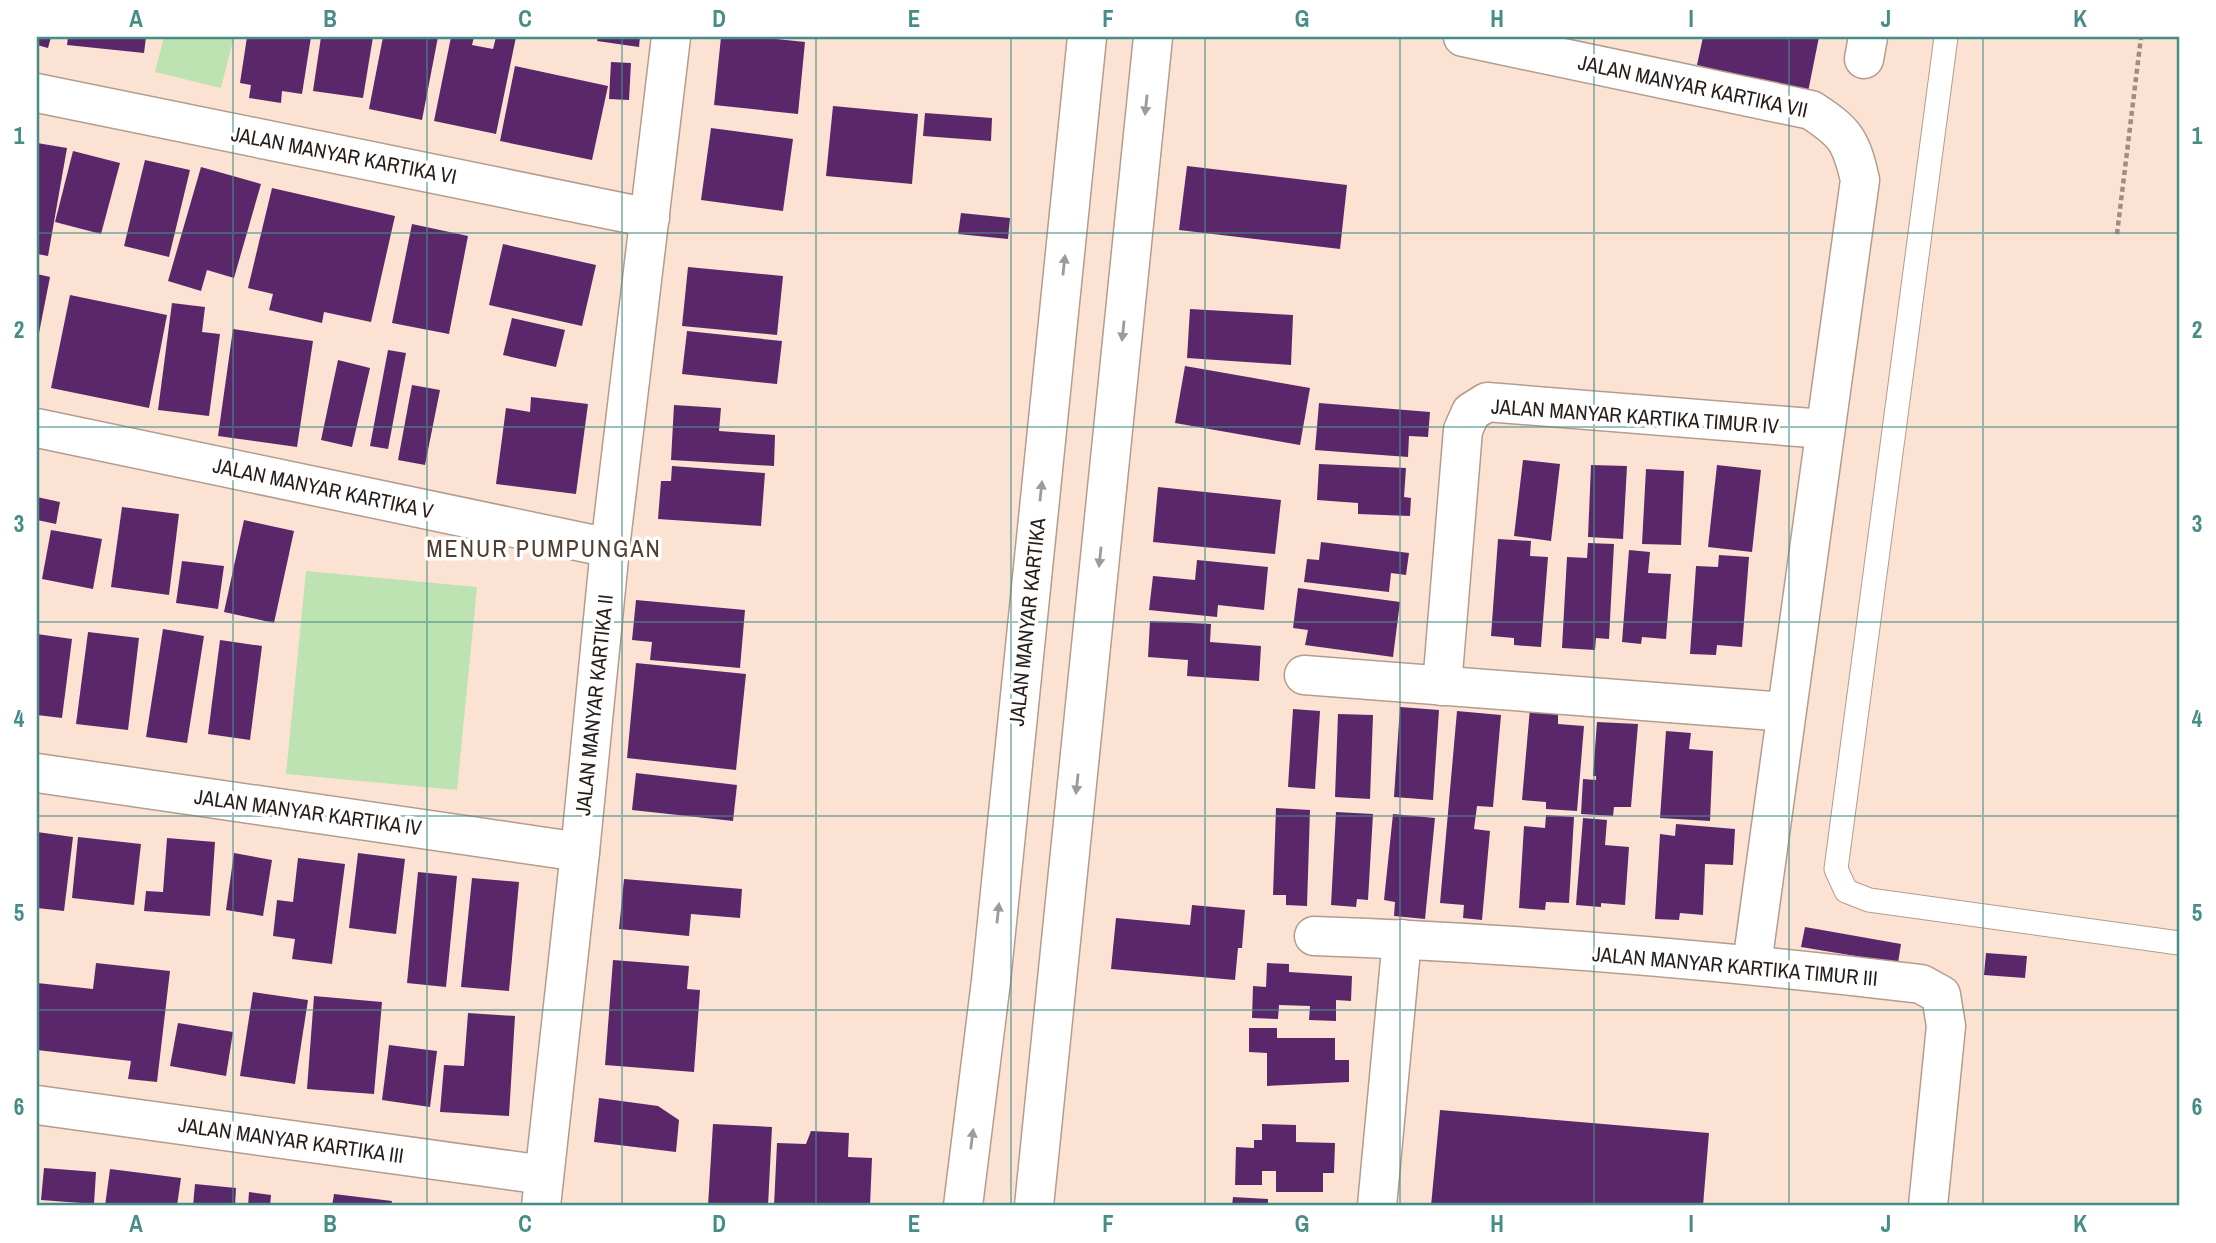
<svg xmlns="http://www.w3.org/2000/svg" width="2216" height="1243" font-family="'Archivo Narrow',sans-serif">
	<rect width="100%" height="100%" fill="#fce2d3"/>
	<!-- green -->
	<g fill="#bde3b2">
		<path d="M164 37H234L221 88 155 72Z"/>
		<path d="M306 571 477 587 457 790 286 774Z"/>
	</g>
	<!-- building -->
	<g fill="#5a286a">
		<path d="M37 37H51L48 48 37 45Z"/>
		<path d="M68 37H146L144 53 67 45Z"/>
		<path d="M247 37H311L302 94 282 91 281 103 249 98 251 85 240 83Z"/>
		<path d="M321 37H373L363 98 313 91Z"/>
		<path d="M383 37H438L422 120 369 109Z"/>
		<path d="M451 37H474L472 45 493 49 496 37H516L496 134 434 121Z"/>
		<path d="M598 37H640L639 47 597 41Z"/>
		<path d="M721 37H756L805 42 798 114 714 105Z"/>
		<path d="M1703 37H1819L1808 92 1697 65Z"/>
		<path d="M611 62 631 63 629 100 609 99Z"/>
		<path d="M515 66 608 86 592 160 500 141Z"/>
		<path d="M833 106 918 114 912 184 826 176Z"/>
		<path d="M925 113 992 118 991 141 923 136Z"/>
		<path d="M711 128 793 139 783 211 701 200Z"/>
		<path d="M37 143 67 148 48 256 37 254Z"/>
		<path d="M73 151 120 163 101 234 55 222Z"/>
		<path d="M145 160 190 170 169 257 124 246Z"/>
		<path d="M1187 166 1347 185 1340 249 1179 230Z"/>
		<path d="M201 167 261 184 234 278 207 270 201 291 168 281Z"/>
		<path d="M272 188 395 216 371 322 324 312 322 323 269 310 273 294 248 288Z"/>
		<path d="M961 213 1010 218 1008 239 958 234Z"/>
		<path d="M412 224 468 236 449 334 392 323Z"/>
		<path d="M503 244 596 265 582 326 489 305Z"/>
		<path d="M688 267 783 276 777 335 682 326Z"/>
		<path d="M37 274 50 277 38 338H37Z"/>
		<path d="M70 295 167 315 149 408 51 388Z"/>
		<path d="M172 303 205 307 202 332 220 334 209 416 158 410Z"/>
		<path d="M1190 309 1293 315 1291 365 1187 358Z"/>
		<path d="M512 318 565 330 556 367 503 355Z"/>
		<path d="M233 329 313 341 297 447 218 436Z"/>
		<path d="M687 331 782 341 777 384 682 374Z"/>
		<path d="M388 350 406 353 388 449 370 446Z"/>
		<path d="M338 360 370 368 352 447 321 440Z"/>
		<path d="M1185 366 1310 388 1300 445 1175 423Z"/>
		<path d="M412 385 440 390 425 465 398 460Z"/>
		<path d="M531 397 588 404 576 494 496 484 506 408 530 412Z"/>
		<path d="M1319 403 1430 412 1428 437 1409 436 1408 457 1315 450Z"/>
		<path d="M674 405 721 408 719 431 775 435 774 466 671 460Z"/>
		<path d="M1523 460 1560 464 1551 541 1514 536Z"/>
		<path d="M1319 464 1406 468 1404 497 1411 498 1410 516 1358 514V503L1317 500Z"/>
		<path d="M1591 465 1627 466 1623 539 1588 537Z"/>
		<path d="M1717 465 1761 470 1752 552 1708 547Z"/>
		<path d="M672 466 765 473 761 526 658 519 661 481H671Z"/>
		<path d="M1646 469 1684 471 1681 545 1642 544Z"/>
		<path d="M1158 487 1281 500 1275 554 1153 542Z"/>
		<path d="M37 497 60 502 56 524 37 520Z"/>
		<path d="M122 507 179 514 169 595 111 587Z"/>
		<path d="M244 520 294 531 274 623 224 612Z"/>
		<path d="M51 530 102 539 93 589 42 579Z"/>
		<path d="M1498 539 1531 541 1530 556 1548 557 1541 647 1514 645V638L1491 636Z"/>
		<path d="M1321 542 1409 553 1406 575 1391 573 1389 592 1304 582 1307 559 1319 560Z"/>
		<path d="M1588 543 1614 544 1609 639 1596 638 1595 650 1562 648 1567 557 1587 558Z"/>
		<path d="M1629 550 1650 552 1648 573 1671 574 1666 639 1642 637 1641 644 1622 642Z"/>
		<path d="M1719 555 1749 557 1742 647 1717 645 1716 655 1690 654 1696 566 1718 567Z"/>
		<path d="M1197 560 1268 567 1264 610 1218 605 1217 617 1149 610 1153 576 1195 580Z"/>
		<path d="M182 561 224 566 218 609 176 603Z"/>
		<path d="M1298 588 1400 602 1393 657 1305 645 1308 630 1293 628Z"/>
		<path d="M636 600 745 610 740 668 650 660 652 642 632 640Z"/>
		<path d="M1150 621 1211 624 1210 642 1261 646 1259 681 1187 676 1188 660 1148 657Z"/>
		<path d="M163 629 204 636 187 743 146 737Z"/>
		<path d="M88 632 139 638 128 730 76 724Z"/>
		<path d="M37 634 72 639 62 718 37 715Z"/>
		<path d="M220 640 262 646 250 740 208 734Z"/>
		<path d="M636 663 746 674 736 770 627 758Z"/>
		<path d="M1400 707 1439 710 1433 800 1394 797Z"/>
		<path d="M1530 708 1558 710V724L1584 726 1577 811 1546 809V802L1522 800Z"/>
		<path d="M1293 709 1320 711 1315 789 1288 787Z"/>
		<path d="M1457 711 1501 715 1493 807 1477 806 1474 829 1490 831 1482 920 1463 918 1464 905 1440 903Z"/>
		<path d="M1338 714 1373 715 1370 799 1335 797Z"/>
		<path d="M1597 722 1638 724 1631 807H1614L1613 816 1581 814 1583 779 1596 780V776H1593Z"/>
		<path d="M1666 731 1691 733 1689 749 1713 751 1710 821 1660 818Z"/>
		<path d="M636 773 737 785 733 821 632 810Z"/>
		<path d="M1276 808 1310 810 1307 906 1286 905V895H1273Z"/>
		<path d="M1336 812 1373 814 1368 900 1357 899 1356 907 1331 905Z"/>
		<path d="M1393 814 1435 818 1425 919 1394 916 1395 902 1384 900Z"/>
		<path d="M1546 815 1574 817 1569 903 1546 902 1545 910 1519 908 1524 826 1545 828Z"/>
		<path d="M1583 818 1607 820 1605 845 1629 847 1625 905 1601 903V907L1576 905Z"/>
		<path d="M1676 824 1735 829 1733 865 1705 864 1703 915 1680 913 1679 920 1655 919 1660 834 1675 836Z"/>
		<path d="M37 832 73 837 64 911 37 908Z"/>
		<path d="M78 837 141 844 134 905 72 898Z"/>
		<path d="M167 838 215 842 210 916 144 911 146 891 163 892Z"/>
		<path d="M234 853 272 860 263 916 226 910Z"/>
		<path d="M358 853 405 859 396 934 349 928Z"/>
		<path d="M298 858 345 864 332 964 292 959 295 939 273 936 277 900 293 902Z"/>
		<path d="M418 872 457 876 446 987 407 983Z"/>
		<path d="M472 878 519 882 509 991 461 987Z"/>
		<path d="M624 879 742 889 740 918 691 914 689 936 619 929Z"/>
		<path d="M1192 905 1245 910 1242 948H1238L1235 980 1111 969 1116 918 1190 925Z"/>
		<path d="M1805 927 1901 944 1898 963 1801 947Z"/>
		<path d="M1986 953 2027 956 2025 978 1984 975Z"/>
		<path d="M613 960 689 966 687 989 700 990 694 1072 605 1065Z"/>
		<path d="M96 963 170 971 157 1082 128 1079 131 1061 37 1050V983L93 989Z"/>
		<path d="M1267 963 1289 964V972L1352 976 1351 1001 1336 1000V1021L1309 1020 1310 1006 1279 1005 1278 1019 1252 1018 1253 986 1266 987Z"/>
		<path d="M253 992 308 1000 295 1084 240 1076Z"/>
		<path d="M314 996 382 1002 374 1094 307 1089Z"/>
		<path d="M468 1013 515 1016 509 1116 440 1112 444 1065 464 1066Z"/>
		<path d="M178 1023 233 1032 226 1076 170 1066Z"/>
		<path d="M1249 1028H1277V1038H1335V1060H1349V1082L1267 1086V1053L1249 1052Z"/>
		<path d="M389 1045 437 1051 430 1107 382 1100Z"/>
		<path d="M599 1098 658 1106 679 1120 676 1152 594 1142Z"/>
		<path d="M1440 1110 1709 1133 1703 1206H1431Z"/>
		<path d="M713 1124 772 1127 768 1206H708Z"/>
		<path d="M1262 1124 1296 1125V1142L1335 1143 1334 1173H1323V1192H1276V1171H1262V1185H1235L1236 1147 1254 1148V1140H1262Z"/>
		<path d="M811 1131 849 1133 848 1157 872 1158 870 1206H774L777 1143 806 1144Z"/>
		<path d="M44 1168 96 1172 94 1204 41 1200Z"/>
		<path d="M110 1169 181 1178 177 1206H105Z"/>
		<path d="M195 1184 236 1188 235 1206H193Z"/>
		<path d="M249 1192 271 1195 270 1206H248Z"/>
		<path d="M334 1194 392 1201 391 1206H332Z"/>
		<path d="M1233 1197 1268 1199V1203L1280 1204V1206H1232Z"/>
	</g>
	<g fill="none" stroke-linecap="round" stroke-linejoin="round">
		<!-- lane casing -->
		<g stroke="#b49c8e" stroke-width="25">
			<path id="lane" d="M1946 37 1836 869 1846 891 1869 900 2179 943"/>
		</g>
		<!-- street casing -->
		<g stroke="#b49c8e" stroke-width="41">
			<g id="street">
				<path d="M1463 37 1811 110C1845 132 1851 140 1860 180L1752 964"/>
				<path d="M1864 59 1868 37"/>
				<path d="M37 93 650 218"/>
				<path d="M37 428 610 548"/>
				<path d="M1304 675 1786 712"/>
				<path d="M1442 686 1463 430 1471 412 1487 402 1824 429"/>
				<path d="M37 773 580 852"/>
				<path d="M1314 936C1517 943 1720 960 1921 984L1941 995 1946 1026 1928 1206"/>
				<path d="M37 1105 544 1175"/>
				<path d="M541 1206 580 852 610 548 671 37"/>
				<path d="M963 1206 991 981 1087 37"/>
				<path d="M1034 1206 1153 37"/>
				<path d="M1377 1206 1402 939"/>
			</g>
		</g>
		<!-- path -->
		<path stroke="#9f8c82" stroke-width="4.5" stroke-dasharray="5 3.5" stroke-linecap="butt" d="M2117 234 2141 37"/>
		<!-- lane -->
		<use href="#lane" stroke="#fff" stroke-width="23"/>
		<!-- street -->
		<use href="#street" stroke="#fff" stroke-width="38"/>
	</g>
	<!-- one-way arrows -->
	<defs><path id="oneway-solid" d="M-6-.8H1V-3.2L6.5 0L1 3.2V.8H-6Z" transform="scale(1.75)"/></defs>
	<g fill="#9e9a98">
		<use href="#oneway-solid" transform="translate(1146 105) rotate(96)"/>
		<use href="#oneway-solid" transform="translate(1064 265) rotate(-84)"/>
		<use href="#oneway-solid" transform="translate(1123 331) rotate(96)"/>
		<use href="#oneway-solid" transform="translate(1041 491) rotate(-84)"/>
		<use href="#oneway-solid" transform="translate(1100 557) rotate(96)"/>
		<use href="#oneway-solid" transform="translate(1077 784) rotate(96)"/>
		<use href="#oneway-solid" transform="translate(998 913) rotate(-84)"/>
		<use href="#oneway-solid" transform="translate(972 1139) rotate(-83)"/>
	</g>
	<!-- grid -->
	<path fill="none" stroke="#468d87" stroke-width="2" stroke-opacity="0.55" d="M233 37V1206M427 37V1206M622 37V1206M816 37V1206M1011 37V1206M1205 37V1206M1400 37V1206M1594 37V1206M1789 37V1206M1983 37V1206M37 233H2179M37 427H2179M37 622H2179M37 816H2179M37 1010H2179"/>
	<g text-anchor="middle" dominant-baseline="central" stroke-width="7" stroke-linejoin="round" paint-order="stroke">
		<!-- street labels -->
		<g font-size="21" fill="#271e19" stroke="#fff">
			<text transform="translate(1693 86) rotate(12)">JALAN MANYAR KARTIKA VII</text>
			<text transform="translate(344 155) rotate(11)">JALAN MANYAR KARTIKA VI</text>
			<text transform="translate(1635 416) rotate(4)">JALAN MANYAR KARTIKA TIMUR IV</text>
			<text transform="translate(323 488) rotate(12)">JALAN MANYAR KARTIKA V</text>
			<text transform="translate(1027 622) rotate(-84)">JALAN MANYAR KARTIKA</text>
			<text transform="translate(594 705) rotate(-84)">JALAN MANYAR KARTIKA II</text>
			<text transform="translate(308 812) rotate(8)">JALAN MANYAR KARTIKA IV</text>
			<text transform="translate(1735 966) rotate(5)">JALAN MANYAR KARTIKA TIMUR III</text>
			<text transform="translate(291 1140) rotate(8)">JALAN MANYAR KARTIKA III</text>
		</g>
		<!-- quarter labels -->
		<g font-size="24" letter-spacing="2" fill="#523e31" stroke="#fff">
			<text x="544" y="548">MENUR PUMPUNGAN</text>
		</g>
	</g>
	<!-- border -->
	<rect width="2216" height="1243" fill="none" stroke="#ffffff" stroke-width="77"/>
	<rect x="38" y="38" width="2140" height="1166" fill="none" stroke="#468d87" stroke-width="2.5"/>
	<g font-size="23" text-anchor="middle" font-weight="bold" fill="#468d87">
		<text x="136" y="27">A</text>
		<text x="330" y="27">B</text>
		<text x="525" y="27">C</text>
		<text x="719" y="27">D</text>
		<text x="914" y="27">E</text>
		<text x="1108" y="27">F</text>
		<text x="1302" y="27">G</text>
		<text x="1497" y="27">H</text>
		<text x="1691" y="27">I</text>
		<text x="1886" y="27">J</text>
		<text x="2080" y="27">K</text>
		<text x="19" y="144">1</text>
		<text x="2197" y="144">1</text>
		<text x="19" y="338">2</text>
		<text x="2197" y="338">2</text>
		<text x="19" y="532">3</text>
		<text x="2197" y="532">3</text>
		<text x="19" y="727">4</text>
		<text x="2197" y="727">4</text>
		<text x="19" y="921">5</text>
		<text x="2197" y="921">5</text>
		<text x="19" y="1115">6</text>
		<text x="2197" y="1115">6</text>
		<text x="136" y="1232">A</text>
		<text x="330" y="1232">B</text>
		<text x="525" y="1232">C</text>
		<text x="719" y="1232">D</text>
		<text x="914" y="1232">E</text>
		<text x="1108" y="1232">F</text>
		<text x="1302" y="1232">G</text>
		<text x="1497" y="1232">H</text>
		<text x="1691" y="1232">I</text>
		<text x="1886" y="1232">J</text>
		<text x="2080" y="1232">K</text>
	</g>
</svg>
